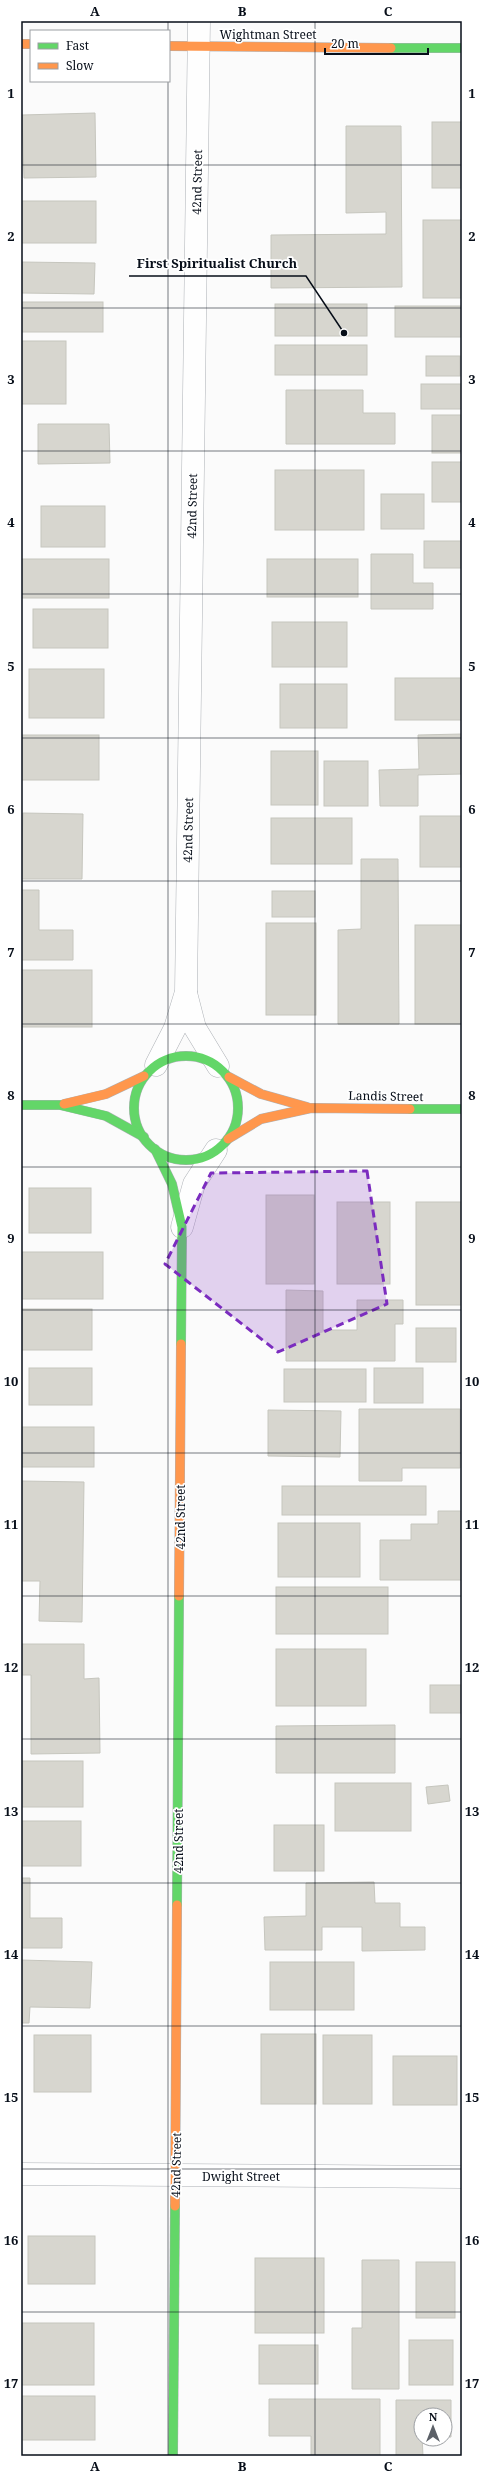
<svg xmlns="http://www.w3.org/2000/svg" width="483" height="2477" font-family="'Noto Serif',serif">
	<rect width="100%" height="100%" fill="#fbfbfb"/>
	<!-- building -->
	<g fill="#d7d6cf" stroke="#c6c6be">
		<path d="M95 113 96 177 24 178 22 115Z"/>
		<rect x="432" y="122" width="30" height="66"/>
		<path d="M346 126H401L402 287 271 288V235L386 234V212L346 213Z"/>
		<rect x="21" y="201" width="75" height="42"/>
		<rect x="423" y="220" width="39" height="78"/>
		<path d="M21 262 95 263 94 294 21 293Z"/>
		<rect x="21" y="302" width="82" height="30"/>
		<rect x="275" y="304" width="92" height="32"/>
		<rect x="395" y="306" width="67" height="31"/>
		<rect x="21" y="341" width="45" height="63"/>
		<rect x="275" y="345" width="92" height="30"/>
		<rect x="426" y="356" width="34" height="20"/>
		<rect x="421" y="384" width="41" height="25"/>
		<path d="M286 390H363V413H395V444H286Z"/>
		<rect x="432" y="415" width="30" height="38"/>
		<path d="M38 424H109L110 463 38 464Z"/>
		<rect x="432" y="462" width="30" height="40"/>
		<rect x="275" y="470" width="89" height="60"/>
		<rect x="381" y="494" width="43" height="35"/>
		<rect x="41" y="506" width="64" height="41"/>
		<rect x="424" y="541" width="38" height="27"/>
		<path d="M371 554H413V583H433V609H371Z"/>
		<rect x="21" y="559" width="88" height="39"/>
		<rect x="267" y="559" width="91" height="38"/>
		<rect x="33" y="609" width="75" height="39"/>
		<rect x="272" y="622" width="75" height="45"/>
		<rect x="29" y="669" width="75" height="49"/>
		<rect x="395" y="678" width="67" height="42"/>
		<rect x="280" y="684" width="67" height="44"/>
		<path d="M462 734V774L418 775V806H380L379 770 419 769 418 735Z"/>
		<rect x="21" y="735" width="78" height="45"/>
		<rect x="271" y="751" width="47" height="54"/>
		<rect x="324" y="761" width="44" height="45"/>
		<path d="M23 813 83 814 82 879H21Z"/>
		<rect x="420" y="816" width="42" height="51"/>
		<rect x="271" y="818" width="81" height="46"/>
		<path d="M361 859H398L399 1024H338V930L361 929Z"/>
		<path d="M21 890H39V930H73V960H21Z"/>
		<rect x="272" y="891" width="43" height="26"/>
		<rect x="266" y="923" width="50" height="92"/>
		<rect x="415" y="925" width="47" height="99"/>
		<rect x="21" y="970" width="71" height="57"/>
		<rect x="29" y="1188" width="62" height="45"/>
		<rect x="266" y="1195" width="48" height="89"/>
		<rect x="337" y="1202" width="53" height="82"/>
		<rect x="416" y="1202" width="46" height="103"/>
		<rect x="21" y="1252" width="82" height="47"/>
		<path d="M286 1290 323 1291V1330H357V1300H403V1324H395V1361H286Z"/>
		<rect x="21" y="1309" width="71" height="41"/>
		<rect x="416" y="1328" width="40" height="34"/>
		<rect x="29" y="1368" width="63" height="37"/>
		<rect x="374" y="1368" width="49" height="35"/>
		<rect x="284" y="1369" width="82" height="33"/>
		<path d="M359 1409H460V1468H402V1481H359Z"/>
		<path d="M268 1410 341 1411 340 1457 268 1456Z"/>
		<rect x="21" y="1427" width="73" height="40"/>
		<path d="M21 1481 84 1482 82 1622 39 1621 40 1581H21Z"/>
		<rect x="282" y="1486" width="144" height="29"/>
		<path d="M438 1511H462V1580H380V1540H411V1524H438Z"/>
		<rect x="278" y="1523" width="82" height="54"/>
		<rect x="276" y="1587" width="112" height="47"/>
		<path d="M21 1644H84V1679L99 1678 100 1753 31 1754V1675H21Z"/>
		<rect x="276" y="1649" width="90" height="57"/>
		<rect x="430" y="1685" width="32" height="28"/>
		<path d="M395 1725V1773H276V1726Z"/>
		<rect x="21" y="1761" width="62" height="46"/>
		<rect x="335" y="1783" width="76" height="48"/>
		<path d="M448 1785 450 1801 428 1804 426 1787Z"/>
		<rect x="21" y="1821" width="60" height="45"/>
		<rect x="274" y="1825" width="50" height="46"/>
		<path d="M21 1878H30V1918H62V1948H21Z"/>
		<path d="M374 1882 375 1903H400V1927H425V1950L362 1951V1927H322V1950H265L264 1917 306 1916V1883Z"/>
		<path d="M21 1960 92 1962 90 2008 30 2007 29 2023H21Z"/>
		<rect x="270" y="1962" width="84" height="48"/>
		<rect x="261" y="2034" width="55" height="70"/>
		<rect x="34" y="2035" width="57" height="57"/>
		<rect x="323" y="2035" width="49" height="69"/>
		<rect x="393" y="2056" width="64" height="49"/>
		<rect x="28" y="2236" width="67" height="48"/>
		<rect x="255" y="2258" width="69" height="75"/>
		<path d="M362 2260H399V2389H352V2328H362Z"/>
		<rect x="416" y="2262" width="39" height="56"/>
		<rect x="21" y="2323" width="73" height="62"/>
		<rect x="409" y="2340" width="44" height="45"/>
		<rect x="259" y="2345" width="59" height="39"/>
		<rect x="21" y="2396" width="74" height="44"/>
		<path d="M269 2399H380V2456H311V2436H269Z"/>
		<path d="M396 2400H451V2437H445V2415H421L423 2456H396Z"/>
	</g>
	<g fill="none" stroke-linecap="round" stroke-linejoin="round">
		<!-- street casing -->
		<g stroke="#adb1b6" stroke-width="23">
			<g id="street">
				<path d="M186 993 195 1028 218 1066"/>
				<path d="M156 1065 175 1028 186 992 199 21"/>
				<path d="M182 1227 194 1184 216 1150"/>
				<path d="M21 2174 462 2177"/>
			</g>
		</g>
		<!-- fast casing -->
		<g stroke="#adb1b6" stroke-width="10">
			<g id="fast">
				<path d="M391 48H462"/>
				<circle cx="186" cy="1108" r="52"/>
				<path d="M21 1105H60L106 1116 144 1137"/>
				<path d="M410 1109H462"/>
				<path d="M155 1149 172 1184 182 1227 181 1344"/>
				<path d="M177 1905 179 1596"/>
				<path d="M173 2456 175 2206"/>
			</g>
		</g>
		<!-- slow casing -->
		<g stroke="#adb1b6" stroke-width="10">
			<g id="slow">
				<path d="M21 44H31"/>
				<path d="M169 46 391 48"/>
				<path d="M229 1077 261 1094 307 1107"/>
				<path d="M64 1104 106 1094 144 1076"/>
				<path d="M228 1139 261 1119 311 1108 410 1109"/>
				<path d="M179 1596 181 1344"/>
				<path d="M175 2206 177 1905"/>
			</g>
		</g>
		<!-- street -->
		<use href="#street" stroke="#fefefe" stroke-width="22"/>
		<!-- fast -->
		<use href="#fast" stroke="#63d668" stroke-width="9"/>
		<!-- slow -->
		<use href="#slow" stroke="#ff974d" stroke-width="9"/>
	</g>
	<!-- marked area -->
	<path fill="#7b2cbf" fill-opacity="0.2" stroke="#7b2cbf" stroke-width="3" stroke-dasharray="8 5" stroke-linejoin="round" d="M367 1171 387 1304 278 1352 165 1264 211 1173Z"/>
	<!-- grid -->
	<path fill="none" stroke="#070e19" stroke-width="1" stroke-opacity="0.55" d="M168 21V31M315 21V2456M168 81V2456M21 165H462M21 308H462M21 451H462M21 594H462M21 738H462M21 881H462M21 1024H462M21 1167H462M21 1310H462M21 1453H462M21 1596H462M21 1739H462M21 1883H462M21 2026H462M21 2169H462M21 2312H462"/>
	<g text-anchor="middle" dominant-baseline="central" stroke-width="3.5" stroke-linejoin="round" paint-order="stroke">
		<!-- street labels -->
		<g font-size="12" fill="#070e19" stroke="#fff">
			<text x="268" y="34">Wightman Street</text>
			<text transform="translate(197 182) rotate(-89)">42nd Street</text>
			<text transform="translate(192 506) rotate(-89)">42nd Street</text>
			<text transform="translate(188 830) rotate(-89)">42nd Street</text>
			<text transform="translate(386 1096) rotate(1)">Landis Street</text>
			<text transform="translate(180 1517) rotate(-90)">42nd Street</text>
			<text transform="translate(178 1841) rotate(-90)">42nd Street</text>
			<text transform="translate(176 2165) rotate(-89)">42nd Street</text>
			<text x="241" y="2176">Dwight Street</text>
		</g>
	</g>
	<!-- callouts -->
	<path fill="none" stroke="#070e19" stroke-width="1.5" d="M344 333L306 276H129"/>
	<circle fill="#070e19" stroke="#fff" stroke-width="1.5" cx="344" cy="333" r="4"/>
	<g font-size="13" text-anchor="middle" font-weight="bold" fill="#070e19" stroke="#fff" stroke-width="3.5" stroke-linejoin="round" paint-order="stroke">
		<text x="217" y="268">First Spiritualist Church</text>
	</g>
	<!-- border -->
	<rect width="483" height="2477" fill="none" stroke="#ffffff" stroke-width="44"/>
	<!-- legend -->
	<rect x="30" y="30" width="140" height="52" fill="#ffffff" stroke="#9c9fa3"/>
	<rect x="38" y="43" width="20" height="6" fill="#63d668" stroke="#9c9fa3"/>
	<text x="66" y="50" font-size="12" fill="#070e19">Fast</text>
	<rect x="38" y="63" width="20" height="6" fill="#ff974d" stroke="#9c9fa3"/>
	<text x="66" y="70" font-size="12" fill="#070e19">Slow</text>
	<!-- north arrow -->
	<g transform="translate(433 2427)"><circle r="19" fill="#ffffff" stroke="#9c9fa3"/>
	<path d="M0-3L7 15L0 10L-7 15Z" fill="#5c6168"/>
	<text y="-6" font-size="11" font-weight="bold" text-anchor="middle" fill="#070e19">N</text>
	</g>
	<!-- scale -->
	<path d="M325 48v6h103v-6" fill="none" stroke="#070e19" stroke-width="2"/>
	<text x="331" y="48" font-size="12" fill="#070e19" stroke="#ffffff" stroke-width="3" paint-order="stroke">20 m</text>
	<rect x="22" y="22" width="439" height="2433" fill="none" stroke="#070e19" stroke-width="1.5"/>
	<g font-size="13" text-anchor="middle" font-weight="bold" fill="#070e19">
		<text x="95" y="16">A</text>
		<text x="242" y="16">B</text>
		<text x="388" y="16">C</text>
		<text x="11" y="98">1</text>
		<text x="472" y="98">1</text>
		<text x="11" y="241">2</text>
		<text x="472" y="241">2</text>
		<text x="11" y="384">3</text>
		<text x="472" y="384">3</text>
		<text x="11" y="527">4</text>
		<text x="472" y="527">4</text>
		<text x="11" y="671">5</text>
		<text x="472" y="671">5</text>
		<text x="11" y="814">6</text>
		<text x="472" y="814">6</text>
		<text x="11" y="957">7</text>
		<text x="472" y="957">7</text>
		<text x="11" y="1100">8</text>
		<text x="472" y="1100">8</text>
		<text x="11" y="1243">9</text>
		<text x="472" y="1243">9</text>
		<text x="11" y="1386">10</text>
		<text x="472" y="1386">10</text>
		<text x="11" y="1529">11</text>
		<text x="472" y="1529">11</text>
		<text x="11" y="1672">12</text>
		<text x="472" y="1672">12</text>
		<text x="11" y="1816">13</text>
		<text x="472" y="1816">13</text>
		<text x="11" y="1959">14</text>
		<text x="472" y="1959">14</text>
		<text x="11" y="2102">15</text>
		<text x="472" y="2102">15</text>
		<text x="11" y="2245">16</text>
		<text x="472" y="2245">16</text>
		<text x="11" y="2388">17</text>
		<text x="472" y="2388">17</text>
		<text x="95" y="2471">A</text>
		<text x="242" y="2471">B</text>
		<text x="388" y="2471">C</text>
	</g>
</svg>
